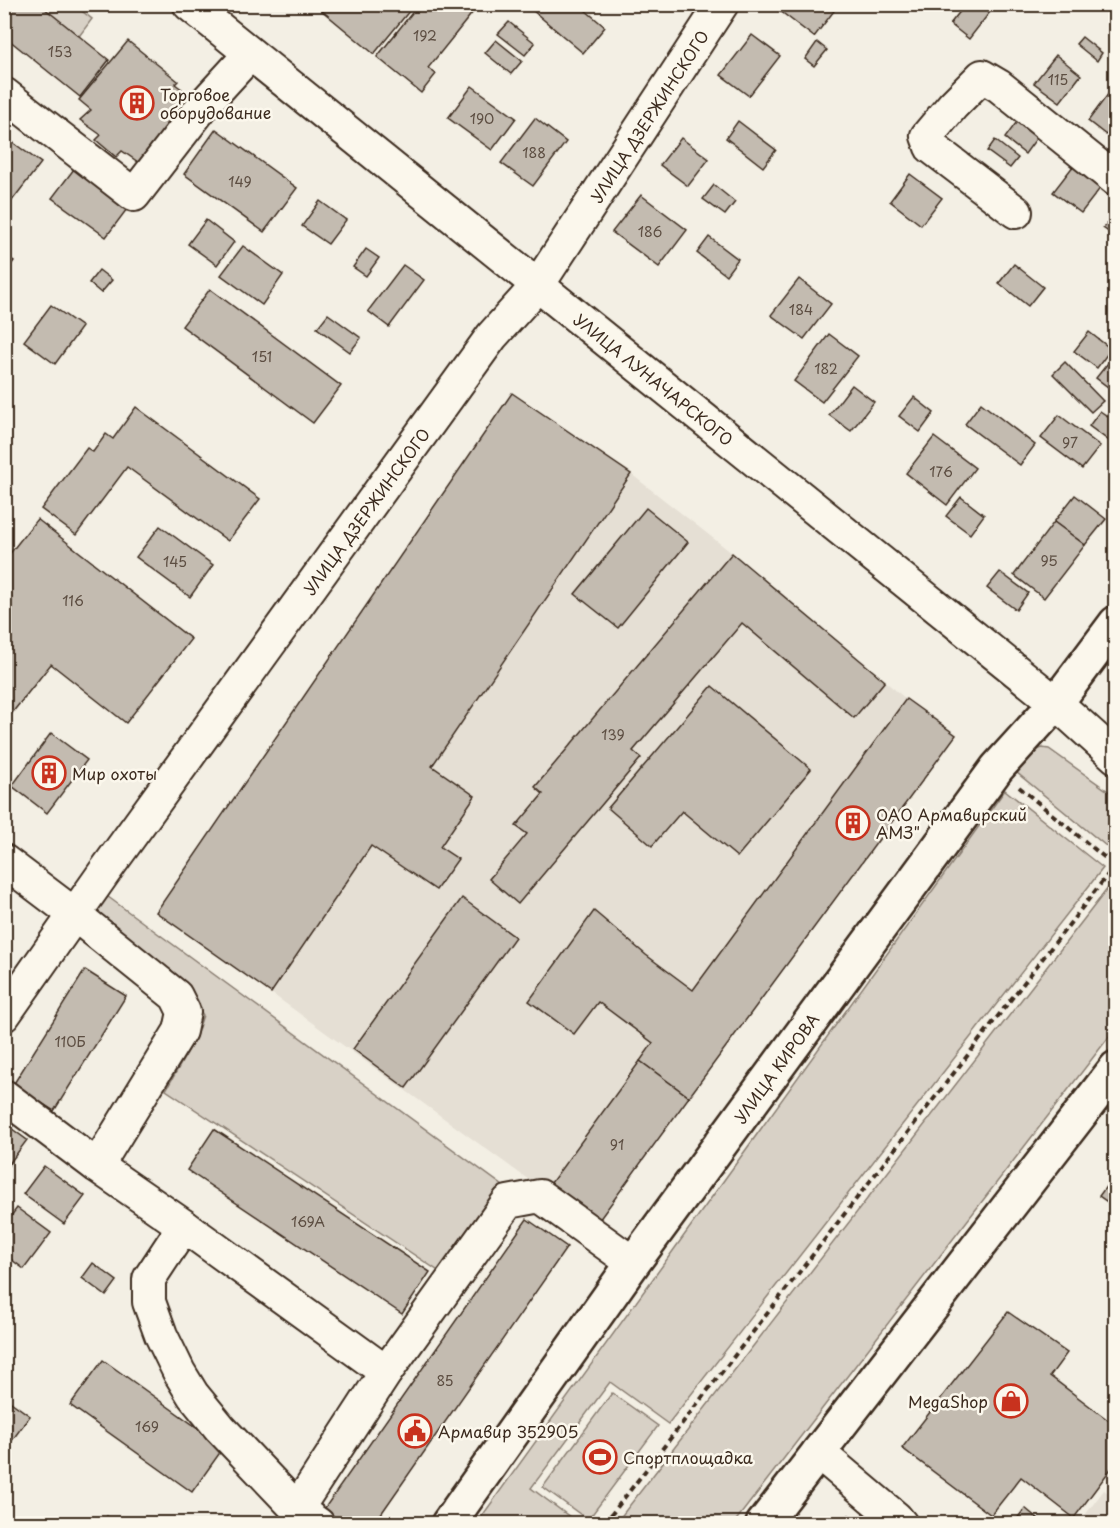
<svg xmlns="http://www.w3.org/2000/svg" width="1120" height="1528" font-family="'Playpen Sans',sans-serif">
	<rect width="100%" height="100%" fill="#f3efe4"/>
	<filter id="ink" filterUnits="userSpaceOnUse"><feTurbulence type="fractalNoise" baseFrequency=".0167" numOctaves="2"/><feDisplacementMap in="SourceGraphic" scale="12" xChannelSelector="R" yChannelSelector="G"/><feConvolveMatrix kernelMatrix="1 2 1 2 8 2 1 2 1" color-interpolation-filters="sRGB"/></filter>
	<g filter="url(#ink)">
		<!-- built -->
		<g fill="#e5dfd4">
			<path d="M512 393 631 474 732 553 906 699 956 735 594 1227 271 993 156 912Z"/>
			<path d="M1104 1490 1115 1498V1523H1079Z"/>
		</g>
		<!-- green -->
		<g fill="#d8d1c6" stroke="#8a7e72" stroke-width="1.5">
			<path d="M34 5H74L92 19 77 39Z"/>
			<path d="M1042 748 1049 749 1115 796V840L1111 850 1016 772 1030 753Z"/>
			<path d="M1005 790 1103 868 668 1424 610 1382 531 1488 578 1523H477Z"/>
			<path d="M1115 879V1029L734 1523H616Z"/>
			<path d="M100 891 503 1186 440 1272 166 1090 195 1039 203 1015 189 993 84 914Z"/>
			<path d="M612 1393 658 1426 588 1520 543 1487Z"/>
		</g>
		<!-- building -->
		<g fill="#c3bbb0" stroke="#3b2a1e" stroke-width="1.5">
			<path d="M4 4H39L109 60 80 97 4 36Z"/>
			<path d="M314 4H415L374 54Z"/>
			<path d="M419 4H463L473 12 428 68 436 74 421 93 377 57Z"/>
			<path d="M525 4H578L605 27 583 53Z"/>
			<path d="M771 4H825L834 11 814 37Z"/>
			<path d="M966 4H979L990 12 969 39 950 24Z"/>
			<path d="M509 22 535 43 525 55 498 34Z"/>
			<path d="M752 35 780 56 749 96 721 75Z"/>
			<path d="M1082 37 1102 53 1097 61 1076 44Z"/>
			<path d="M496 40 522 61 511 74 485 53Z"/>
			<path d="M128 41 178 81 175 84 194 98 141 164 122 151 116 157 96 140 101 135 80 120 91 110 79 100Z"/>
			<path d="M817 42 827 50 814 66 805 59Z"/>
			<path d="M1056 55 1081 75 1060 102 1034 83Z"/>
			<path d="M472 86 516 118 492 150 448 118Z"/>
			<path d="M1112 89 1116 92V122L1106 135 1088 121Z"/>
			<path d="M1021 116 1041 132 1025 154 1005 138Z"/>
			<path d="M535 118 566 142 533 186 501 163Z"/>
			<path d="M738 121 776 150 763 167 726 138Z"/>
			<path d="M216 129 297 188 264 232 184 174Z"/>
			<path d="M4 136 41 163 4 211Z"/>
			<path d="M681 138 709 159 688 186 660 165Z"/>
			<path d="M995 140 1018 158 1010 168 987 151Z"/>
			<path d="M1077 161 1105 182 1081 213 1053 192Z"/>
			<path d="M77 165 130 205 106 237 52 198Z"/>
			<path d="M910 174 942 198 921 225 890 201Z"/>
			<path d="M714 185 735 202 725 215 703 199Z"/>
			<path d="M641 195 687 230 659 267 612 232Z"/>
			<path d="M320 201 346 220 328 244 302 226Z"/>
			<path d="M1116 212V237L1103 228Z"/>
			<path d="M206 220 234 242 217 265 188 244Z"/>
			<path d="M709 237 738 259 726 275 697 253Z"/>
			<path d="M243 246 283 275 262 305 221 275Z"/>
			<path d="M366 249 379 258 366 276 353 267Z"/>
			<path d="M4 255 14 261 4 274Z"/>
			<path d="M1014 264 1043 287 1028 306 999 283Z"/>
			<path d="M403 265 424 280 389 327 368 311Z"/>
			<path d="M99 270 112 280 101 293 89 283Z"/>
			<path d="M799 279 831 304 804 339 771 315Z"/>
			<path d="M210 289 341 386 313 423 182 326Z"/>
			<path d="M51 305 82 327 55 364 24 341Z"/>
			<path d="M328 314 361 338 350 352 317 328Z"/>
			<path d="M1089 332 1111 349 1097 368 1074 351Z"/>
			<path d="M829 334 858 356 822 402 794 381Z"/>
			<path d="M1116 353V393L1096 378Z"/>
			<path d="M1065 362 1103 401 1091 412 1053 374Z"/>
			<path d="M852 385 874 402 851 431 829 415Z"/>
			<path d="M512 393 631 474 432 766 475 796 440 847 458 859 436 890 371 846 271 993 156 912Z"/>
			<path d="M914 397 934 413 920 432 899 416Z"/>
			<path d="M981 403 1035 445 1020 465 965 424Z"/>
			<path d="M136 407 260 499 228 541 127 467 76 535 41 509 87 448 93 452 106 434 113 439Z"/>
			<path d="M1100 411 1116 422V446L1089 426Z"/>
			<path d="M1059 415 1100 446 1082 469 1041 438Z"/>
			<path d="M934 437 975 468 947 505 906 473Z"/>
			<path d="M1075 495 1106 519 1085 545 1054 522Z"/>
			<path d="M961 497 984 515 970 534 946 516Z"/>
			<path d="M646 508 688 542 618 628 575 594Z"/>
			<path d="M37 519 191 639 126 723 51 664 4 723V561Z"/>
			<path d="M1054 522 1085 545 1044 598 1014 575Z"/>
			<path d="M160 526 213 565 190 597 136 557Z"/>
			<path d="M732 553 885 681 854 718 742 623 633 751 641 758 518 904 489 879 527 834 516 826 543 794 535 787Z"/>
			<path d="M1000 572 1028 593 1016 610 987 588Z"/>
			<path d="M712 686 811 769 737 857 682 811 652 846 608 808Z"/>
			<path d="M906 699 956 735 689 1097 640 1061 653 1043 598 1002 574 1034 529 1001 594 911 646 955 693 990Z"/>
			<path d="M51 733 87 760 47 813 12 786Z"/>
			<path d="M462 898 515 937 406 1088 353 1049Z"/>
			<path d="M85 970 126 996 54 1111 13 1085Z"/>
			<path d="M640 1061 689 1097 594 1227 545 1191Z"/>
			<path d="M4 1123 27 1140 6 1168 4 1167Z"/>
			<path d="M214 1129 430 1272 402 1314 187 1170Z"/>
			<path d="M44 1166 85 1196 64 1224 23 1194Z"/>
			<path d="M1116 1173V1208L1099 1196Z"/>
			<path d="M17 1208 51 1233 24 1269 4 1254V1225Z"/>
			<path d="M527 1219 567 1247 374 1524H339L322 1512Z"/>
			<path d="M93 1263 117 1281 106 1296 82 1278Z"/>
			<path d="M1008 1312 1067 1353 1050 1376 1116 1426V1462L1074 1518 1021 1477 991 1515 902 1448Z"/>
			<path d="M103 1360 224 1447 192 1492 70 1405Z"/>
			<path d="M4 1397 30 1416 8 1446 4 1444Z"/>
			<path d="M1025 1508 1044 1524H1013Z"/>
			<path d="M849 1515 860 1524H843Z"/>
			<path d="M107 1516 118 1524H102Z"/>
		</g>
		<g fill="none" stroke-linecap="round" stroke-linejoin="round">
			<!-- minor casing -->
			<g stroke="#3b2a1e" stroke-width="36">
				<g id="minor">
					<path d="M189 4 1056 703 1116 757"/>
					<path d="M4 94 134 195 205 103 250 54"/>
					<path d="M1016 212 931 147 927 136 953 105 982 76 999 86 1116 180"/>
					<path d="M4 861 74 914 176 996 184 1012 180 1031 97 1166"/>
					<path d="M4 1015 103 874 492 336 538 285 722 4"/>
					<path d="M4 1096 97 1166 184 1226 149 1279V1302L161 1335 179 1372 193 1395 220 1428 297 1509 318 1524"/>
					<path d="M184 1226 386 1372 297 1509"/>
					<path d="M386 1372 508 1202 540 1196 633 1263"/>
					<path d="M818 1452 896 1518 901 1524"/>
				</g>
			</g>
			<!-- major casing -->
			<g stroke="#3b2a1e" stroke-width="38">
				<g id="major">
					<path d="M448 1524 633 1263 997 768 1056 703 1116 623"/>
					<path d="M763 1524 1116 1068"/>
				</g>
			</g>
			<!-- path -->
			<g stroke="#3b2a1e" stroke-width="4" stroke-dasharray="6 4.5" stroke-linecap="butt">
				<path d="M1019 787 1115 866"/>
				<path d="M604 1524 1116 864"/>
			</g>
			<!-- minor -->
			<use href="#minor" stroke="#fbf7ec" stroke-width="32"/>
			<!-- major -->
			<use href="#major" stroke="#fbf7ec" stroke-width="33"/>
		</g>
	</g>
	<!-- icons -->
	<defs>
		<g id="building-ring" transform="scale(1.725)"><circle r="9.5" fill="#fbf7ec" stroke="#c8321e" stroke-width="1.5"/><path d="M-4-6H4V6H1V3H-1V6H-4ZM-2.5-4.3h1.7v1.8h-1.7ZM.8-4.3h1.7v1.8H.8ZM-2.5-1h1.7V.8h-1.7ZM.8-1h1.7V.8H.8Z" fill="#c8321e"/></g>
		<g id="shop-ring" transform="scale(1.725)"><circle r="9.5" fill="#fbf7ec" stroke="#c8321e" stroke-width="1.5"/><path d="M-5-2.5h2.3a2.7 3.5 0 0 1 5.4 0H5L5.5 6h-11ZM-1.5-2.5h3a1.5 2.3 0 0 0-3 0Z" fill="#c8321e"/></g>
		<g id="civic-ring" transform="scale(1.725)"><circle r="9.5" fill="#fbf7ec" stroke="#c8321e" stroke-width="1.5"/><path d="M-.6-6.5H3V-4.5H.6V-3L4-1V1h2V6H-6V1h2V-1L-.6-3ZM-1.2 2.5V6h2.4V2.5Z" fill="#c8321e"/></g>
		<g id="stadium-ring" transform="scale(1.725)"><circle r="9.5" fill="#fbf7ec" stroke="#c8321e" stroke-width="1.5"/><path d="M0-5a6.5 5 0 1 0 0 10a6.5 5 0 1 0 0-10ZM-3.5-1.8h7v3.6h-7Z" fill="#c8321e"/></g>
	</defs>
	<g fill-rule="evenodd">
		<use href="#building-ring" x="137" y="103"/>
		<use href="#building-ring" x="49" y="773"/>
		<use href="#building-ring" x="853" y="823"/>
		<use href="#shop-ring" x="1011" y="1401"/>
		<use href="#civic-ring" x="415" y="1431"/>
		<use href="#stadium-ring" x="600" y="1457"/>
	</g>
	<g text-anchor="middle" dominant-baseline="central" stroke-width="5" stroke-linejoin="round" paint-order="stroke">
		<!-- number labels -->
		<g font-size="14" fill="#5d4e42">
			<text x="425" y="35">192</text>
			<text x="60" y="51">153</text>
			<text x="1058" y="79">115</text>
			<text x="482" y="118">190</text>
			<text x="534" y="152">188</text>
			<text x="240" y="181">149</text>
			<text x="650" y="231">186</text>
			<text x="801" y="309">184</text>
			<text x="262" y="356">151</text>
			<text x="826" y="368">182</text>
			<text x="1070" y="442">97</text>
			<text x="941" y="471">176</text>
			<text x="1049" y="560">95</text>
			<text x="175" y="561">145</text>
			<text x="73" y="600">116</text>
			<text x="613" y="734">139</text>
			<text x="70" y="1041">110Б</text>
			<text x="617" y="1144">91</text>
			<text x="308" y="1221">169А</text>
			<text x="445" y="1380">85</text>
			<text x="147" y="1426">169</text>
		</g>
		<!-- poi labels -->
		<g font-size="16" fill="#3b2a1e" stroke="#fbf7ec" text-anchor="start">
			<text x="160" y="94">Торговое<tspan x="160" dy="18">оборудование</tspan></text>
			<text x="72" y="773">Мир охоты</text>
			<text x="876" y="814">ОАО Армавирский<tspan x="876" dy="18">АМЗ"</tspan></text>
			<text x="988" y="1401" text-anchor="end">MegaShop</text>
			<text x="438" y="1431">Армавир 352905</text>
			<text x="623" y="1457">Спортплощадка</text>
		</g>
		<!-- street labels -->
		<g font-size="16" fill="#3b2a1e" stroke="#fbf7ec">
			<text transform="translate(649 116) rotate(-57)">УЛИЦА ДЗЕРЖИНСКОГО</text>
			<text transform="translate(654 379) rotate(39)">УЛИЦА ЛУНАЧАРСКОГО</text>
			<text transform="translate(366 511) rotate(-54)">УЛИЦА ДЗЕРЖИНСКОГО</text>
			<text transform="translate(776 1068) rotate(-54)">УЛИЦА КИРОВА</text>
		</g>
	</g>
	<!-- margin -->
	<rect width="1120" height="1528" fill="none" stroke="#fbf7ec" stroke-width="24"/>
	<rect x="12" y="12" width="1096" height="1504" fill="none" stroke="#3b2a1e" stroke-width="2" filter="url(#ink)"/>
</svg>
